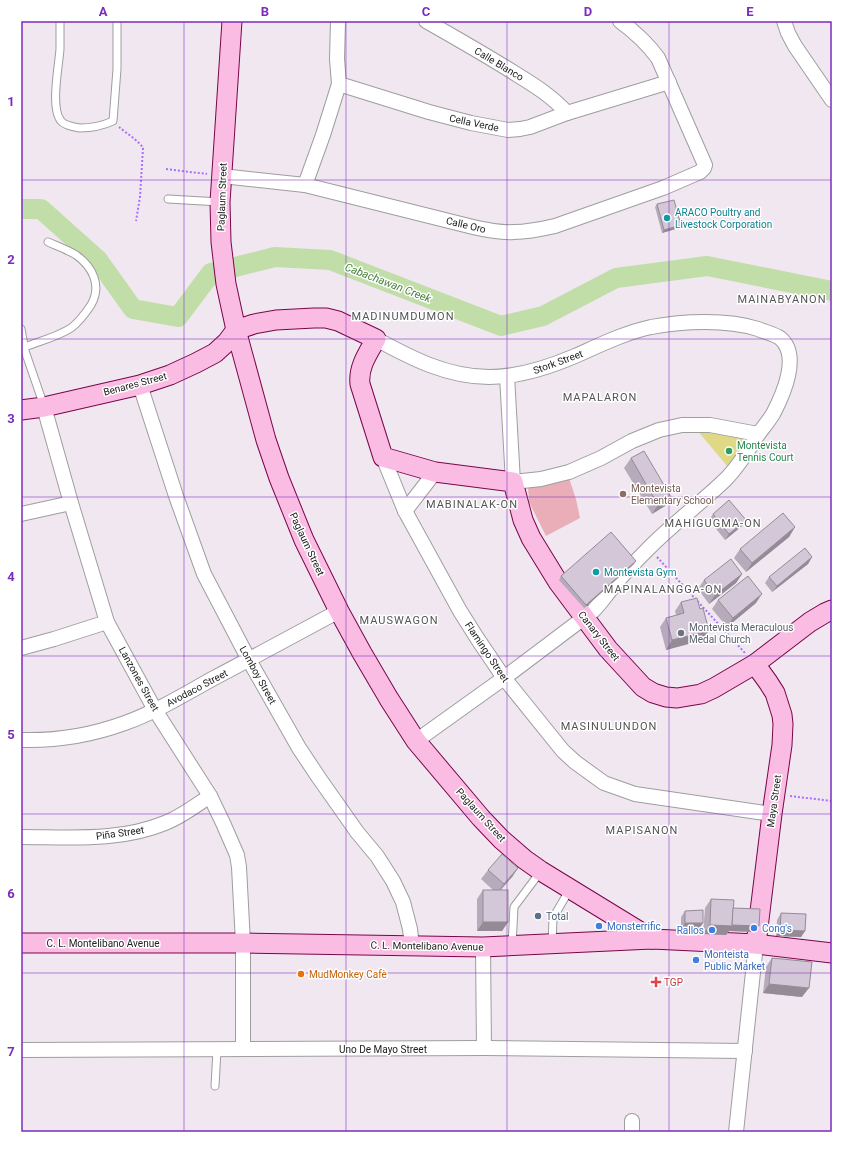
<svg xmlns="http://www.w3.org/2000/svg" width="853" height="1153" font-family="Roboto,sans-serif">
	<rect width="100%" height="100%" fill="#f1e7f1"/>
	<!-- grass -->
	<path fill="#eaaeb9" d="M569 478 576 499 580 518 546 536 529 502 528 486Z"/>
	<!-- pitch -->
	<path fill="#dfd986" d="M691 423 758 435 728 467Z"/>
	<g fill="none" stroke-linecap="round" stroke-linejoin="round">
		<!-- river -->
		<path stroke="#c1dea8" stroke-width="20" d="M21 209H41L98 260 133 309 178 317 211 273 275 257 330 260 501 326 543 316 616 278 707 266 832 291"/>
		<!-- lane casing -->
		<g stroke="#9e9e9e" stroke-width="9">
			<g id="lane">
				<path d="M60 21C60 30 60 39 60 49 59 65 50 108 61 121 65 126 74 127 80 128 93 128 102 126 113 121L117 69V21"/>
				<path d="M168 199 220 202"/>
				<path d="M21 329 25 351 44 406"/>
				<path d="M25 347C40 341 57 337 71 328 79 322 85 314 91 305 102 286 93 267 76 255 68 250 57 246 48 242"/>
				<path d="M552 944 553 918 570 889"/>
				<path d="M512 946 514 907 541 871"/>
				<path d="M215 1086 217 1050"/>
			</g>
		</g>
		<!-- street casing -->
		<g stroke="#9e9e9e" stroke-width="16">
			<g id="street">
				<path d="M338 21 337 59 339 84 429 112 471 123 508 130 520 129 530 127 567 113 669 82"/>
				<path d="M426 21C456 38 486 55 516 74 534 85 553 97 567 113"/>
				<path d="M784 21 788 33 795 46 832 100"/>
				<path d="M222 176 305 185 473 227C486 230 500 233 514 232 528 232 542 229 555 226L663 188 700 172 704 168 705 165 658 58C647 43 635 32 620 21"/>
				<path d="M305 185 323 135 339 84"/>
				<path d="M376 339C411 358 447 377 489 377 519 377 547 368 575 356 600 345 624 333 651 327 683 321 727 319 758 329 765 332 774 334 780 338 801 355 783 395 773 414 768 422 762 429 757 436 748 451 738 467 725 480 700 504 671 525 647 550 635 562 623 574 613 587 606 595 601 603 593 611L504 678 416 741"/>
				<path d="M507 376 513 482 541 479 569 472 601 458 632 441 659 430 682 425H710L758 434"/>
				<path d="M140 385 176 496 204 574 249 660 299 748 319 778 357 832 377 856 393 881 403 902 410 929 412 946"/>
				<path d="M44 407 71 503 107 622 155 710 210 796 223 823 237 855 239 867 243 943V1049"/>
				<path d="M383 457 405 511 460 611 477 638 504 678 563 751 575 762 604 783 635 794 772 814"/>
				<path d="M405 511 435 472"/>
				<path d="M21 514 71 503"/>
				<path d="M21 648 54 639 107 622"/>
				<path d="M21 740C56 741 92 735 125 723 156 712 185 694 214 678 256 656 298 633 339 611"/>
				<path d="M21 837C69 837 119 842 165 823 181 817 195 806 210 796"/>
				<path d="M483 947 484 1048"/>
				<path d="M21 1050 484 1048 745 1051"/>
				<path d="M632 1121V1132"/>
				<path d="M736 1132 756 944"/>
			</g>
		</g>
		<!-- secondary casing -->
		<g stroke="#7a0549" stroke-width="21">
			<g id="secondary">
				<path d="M232 21 220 202 221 242 226 284 236 330 266 440 279 478 304 540 339 611 362 653 389 699 416 741 481 818 501 839 524 859 541 871 652 939"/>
				<path d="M21 410 44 407 140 385 170 375 196 363 215 353 227 342 236 330 254 324 276 320 314 318H326L338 321 376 339C368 353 358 367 360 384L383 457 435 472 513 482 523 520 531 538 558 582 608 649 643 687 653 693 666 697 677 698 701 694 714 688 755 664 810 622 825 613 832 610"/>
				<path d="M755 664 768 682 775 693 782 715 783 724 782 745 772 814 756 944"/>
				<path d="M21 943H243L483 947 652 939 756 944 832 953"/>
			</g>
		</g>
		<!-- path -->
		<g stroke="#a96ffa" stroke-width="2" stroke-dasharray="2 2" stroke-linecap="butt">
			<path d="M119 127C126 133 139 141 143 148L140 197 136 221"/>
			<path d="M166 169 207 174"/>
			<path d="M657 557 745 653"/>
			<path d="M790 796 832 801"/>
		</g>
		<!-- lane -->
		<use href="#lane" stroke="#fff" stroke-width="7"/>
		<!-- street -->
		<use href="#street" stroke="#fff" stroke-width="14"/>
		<!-- secondary -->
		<use href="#secondary" stroke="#fabce3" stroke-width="19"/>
	</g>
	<!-- wall -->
	<g fill="#b6abba">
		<path d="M657 204 679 228 662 233 655 207Z"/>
		<path d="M631 458 671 497 665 506 652 514 624 468Z"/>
		<path d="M713 514 746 520 742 526 725 540 709 520Z"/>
		<path d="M795 527 789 537 746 572 734 558 740 549Z"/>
		<path d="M812 557 808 564 772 592 765 583 769 577Z"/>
		<path d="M634 564 584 608 559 580 561 576Z"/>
		<path d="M742 574 736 583 709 604 698 589 704 580Z"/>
		<path d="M718 600 756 603 727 627 712 609Z"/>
		<path d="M681 602 703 640 666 650 660 627 666 618 676 615 675 611Z"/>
		<path d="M518 868 512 877 501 890 508 922 502 931H477V899L483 890H493L481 879 488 870Z"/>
		<path d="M711 899 733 908 755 932 729 931 726 935 703 934 705 908Z"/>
		<path d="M685 911 699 929H681V917Z"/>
		<path d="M781 913 805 931 801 937 776 936 777 920Z"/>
		<path d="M772 958 802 997 763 993 766 967Z"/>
	</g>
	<!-- shaded-wall -->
	<g fill="#948b97">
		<path d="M681 225 679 228 662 233 664 230Z"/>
		<path d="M671 497 665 506 652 514 658 505Z"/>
		<path d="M746 520 742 526 725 540 729 534Z"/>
		<path d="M795 527 789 537 746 572 752 563Z"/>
		<path d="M812 557 808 564 772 592 777 586Z"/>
		<path d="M636 561 634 564 584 608 586 605Z"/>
		<path d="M742 574 736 583 709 604 715 595Z"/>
		<path d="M762 594 756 603 727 627 733 618Z"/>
		<path d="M709 631 703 640 666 650 672 640Z"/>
		<path d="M518 868 512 877 497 893 504 884Z"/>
		<path d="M483 922H508L502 931H477Z"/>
		<path d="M685 923H703L699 929H681Z"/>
		<path d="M710 925H731L759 926 755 932 729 931 726 935 703 934Z"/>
		<path d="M780 930 805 931 801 937 776 936Z"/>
		<path d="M769 984 809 988 802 997 763 993Z"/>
	</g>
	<!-- building -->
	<g fill="#d4c7d8" stroke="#948b97">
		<path d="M674 200 681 225 664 230 657 204Z"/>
		<path d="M644 451 671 497 658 505 631 458Z"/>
		<path d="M729 500 746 520 729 534 713 514Z"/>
		<path d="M783 513 795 527 752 563 740 549Z"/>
		<path d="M611 532 636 561 586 605 561 576Z"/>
		<path d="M805 548 812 557 777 586 769 577Z"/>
		<path d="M731 559 742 574 715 595 704 580Z"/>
		<path d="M748 576 762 594 733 618 718 600Z"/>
		<path d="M697 598 700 609 703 608 709 631 672 640 666 618 684 613 681 602Z"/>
		<path d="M502 854 518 868 504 884 488 870Z"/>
		<rect x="483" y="890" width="25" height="32"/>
		<path d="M711 899 734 900 732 926 710 925Z"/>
		<path d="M733 908 760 909 759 926 732 925Z"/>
		<path d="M703 910V923H685V911Z"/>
		<path d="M781 913 806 914 805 931 780 930Z"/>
		<path d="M772 958 812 962 809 988 769 984Z"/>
	</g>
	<!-- grid -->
	<path fill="none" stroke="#7b2cbf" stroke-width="1" stroke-opacity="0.55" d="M184 21V1132M346 21V1132M507 21V1132M669 21V1132M21 180H832M21 339H832M21 497H832M21 656H832M21 814H832M21 973H832"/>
	<!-- markers -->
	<g fill="#0f9aa8" stroke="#fff" stroke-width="1.5">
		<circle cx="667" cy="218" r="4"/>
		<circle cx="596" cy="572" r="4"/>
	</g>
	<circle fill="#2e9e5b" stroke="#fff" stroke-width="1.5" cx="729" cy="451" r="4"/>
	<circle fill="#8d6e63" stroke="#fff" stroke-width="1.5" cx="623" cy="494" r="4"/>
	<circle fill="#6b7280" stroke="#fff" stroke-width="1.5" cx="681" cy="633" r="4"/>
	<circle fill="#5c6f8a" stroke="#fff" stroke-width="1.5" cx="538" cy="916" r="4"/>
	<g fill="#3f7fe0" stroke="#fff" stroke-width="1.5">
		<circle cx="599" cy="926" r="4"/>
		<circle cx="754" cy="928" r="4"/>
		<circle cx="712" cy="930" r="4"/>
		<circle cx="696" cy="960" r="4"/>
	</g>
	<circle fill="#e8710a" stroke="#fff" stroke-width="1.5" cx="301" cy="974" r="4"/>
	<path fill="#e0444e" stroke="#fff" stroke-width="1.5" d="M654 976h4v4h4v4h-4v4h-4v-4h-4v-4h4z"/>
	<g text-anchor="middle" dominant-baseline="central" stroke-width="3" stroke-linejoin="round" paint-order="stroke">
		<!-- street labels -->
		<g font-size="10" fill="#212121" stroke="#fff">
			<text transform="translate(499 64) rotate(31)">Calle Blanco</text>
			<text transform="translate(474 123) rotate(12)">Cella Verde</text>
			<text transform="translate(222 197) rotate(-88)">Paglaum Street</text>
			<text transform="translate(466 225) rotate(13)">Calle Oro</text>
			<text transform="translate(558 362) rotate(-20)">Stork Street</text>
			<text transform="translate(135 384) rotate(-15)">Benares Street</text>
			<text transform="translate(307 544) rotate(65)">Paglaum Street</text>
			<text transform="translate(599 636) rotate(52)">Canary Street</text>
			<text transform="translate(487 652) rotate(56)">Flamingo Street</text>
			<text transform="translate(258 675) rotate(61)">Lomboy Street</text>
			<text transform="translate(139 679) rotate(61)">Lanzones Street</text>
			<text transform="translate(197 688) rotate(-28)">Avodaco Street</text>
			<text transform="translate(774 801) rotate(-82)">Maya Street</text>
			<text transform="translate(481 815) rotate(48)">Paglaum Street</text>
			<text transform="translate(120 833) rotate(-8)">Piña Street</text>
			<text x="103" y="943">C. L. Montelibano Avenue</text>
			<text transform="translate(427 946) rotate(1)">C. L. Montelibano Avenue</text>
			<text x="383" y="1049">Uno De Mayo Street</text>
		</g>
		<!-- culture labels -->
		<g font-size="10" fill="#0d838f" stroke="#fff" text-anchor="start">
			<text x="675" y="212">ARACO Poultry and<tspan x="675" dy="12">Livestock Corporation</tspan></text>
			<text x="604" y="572">Montevista Gym</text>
		</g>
		<!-- leisure labels -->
		<g font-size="10" fill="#27864d" stroke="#fff" text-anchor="start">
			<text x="737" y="445">Montevista<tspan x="737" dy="12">Tennis Court</tspan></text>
		</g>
		<!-- education labels -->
		<g font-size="10" fill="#785e54" stroke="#fff" text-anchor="start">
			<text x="631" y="488">Montevista<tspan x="631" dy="12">Elementary School</tspan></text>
		</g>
		<!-- worship labels -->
		<g font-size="10" fill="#5b616d" stroke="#fff" text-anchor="start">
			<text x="689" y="627">Montevista Meraculous<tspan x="689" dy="12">Medal Church</tspan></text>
		</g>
		<!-- service labels -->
		<g font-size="10" fill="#4e5e75" stroke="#fff" text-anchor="start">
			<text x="546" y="916">Total</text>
		</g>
		<!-- shop labels -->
		<g font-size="10" fill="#366cbe" stroke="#fff" text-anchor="start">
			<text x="607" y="926">Monsterrific</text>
			<text x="762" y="928">Cong's</text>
			<text x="704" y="930" text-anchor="end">Rallos</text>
			<text x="704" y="954">Monteista<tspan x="704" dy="12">Public Market</tspan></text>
		</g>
		<!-- food labels -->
		<g font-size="10" fill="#c56008" stroke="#fff" text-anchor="start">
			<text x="309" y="974">MudMonkey Cafè</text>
		</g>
		<!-- health labels -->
		<g font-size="10" fill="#be3a42" stroke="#fff" text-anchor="start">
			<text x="664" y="982">TGP</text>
		</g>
		<!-- water labels -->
		<g font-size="11" font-style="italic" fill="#48813a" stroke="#fff">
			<text transform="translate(388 283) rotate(21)">Cabachawan Creek</text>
		</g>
		<!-- neighbourhood labels -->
		<g font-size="11" letter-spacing="1" fill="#545454" stroke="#fff">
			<text x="782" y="299">MAINABYANON</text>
			<text x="403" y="316">MADINUMDUMON</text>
			<text x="600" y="397">MAPALARON</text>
			<text x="472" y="504">MABINALAK-ON</text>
			<text x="713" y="523">MAHIGUGMA-ON</text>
			<text x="663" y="589">MAPINALANGGA-ON</text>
			<text x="399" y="620">MAUSWAGON</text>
			<text x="609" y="726">MASINULUNDON</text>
			<text x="642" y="830">MAPISANON</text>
		</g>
	</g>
	<!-- border -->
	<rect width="853" height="1153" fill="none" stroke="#ffffff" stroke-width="44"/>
	<rect x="22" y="22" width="809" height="1109" fill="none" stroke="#7b2cbf" stroke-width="1.5"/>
	<g font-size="13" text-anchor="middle" font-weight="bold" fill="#7b2cbf">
		<text x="103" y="16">A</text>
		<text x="265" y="16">B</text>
		<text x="426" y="16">C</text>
		<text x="588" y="16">D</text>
		<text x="750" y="16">E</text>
		<text x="11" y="106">1</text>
		<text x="11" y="264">2</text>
		<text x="11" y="423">3</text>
		<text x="11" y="581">4</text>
		<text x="11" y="739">5</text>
		<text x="11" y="898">6</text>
		<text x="11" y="1056">7</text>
	</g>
</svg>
